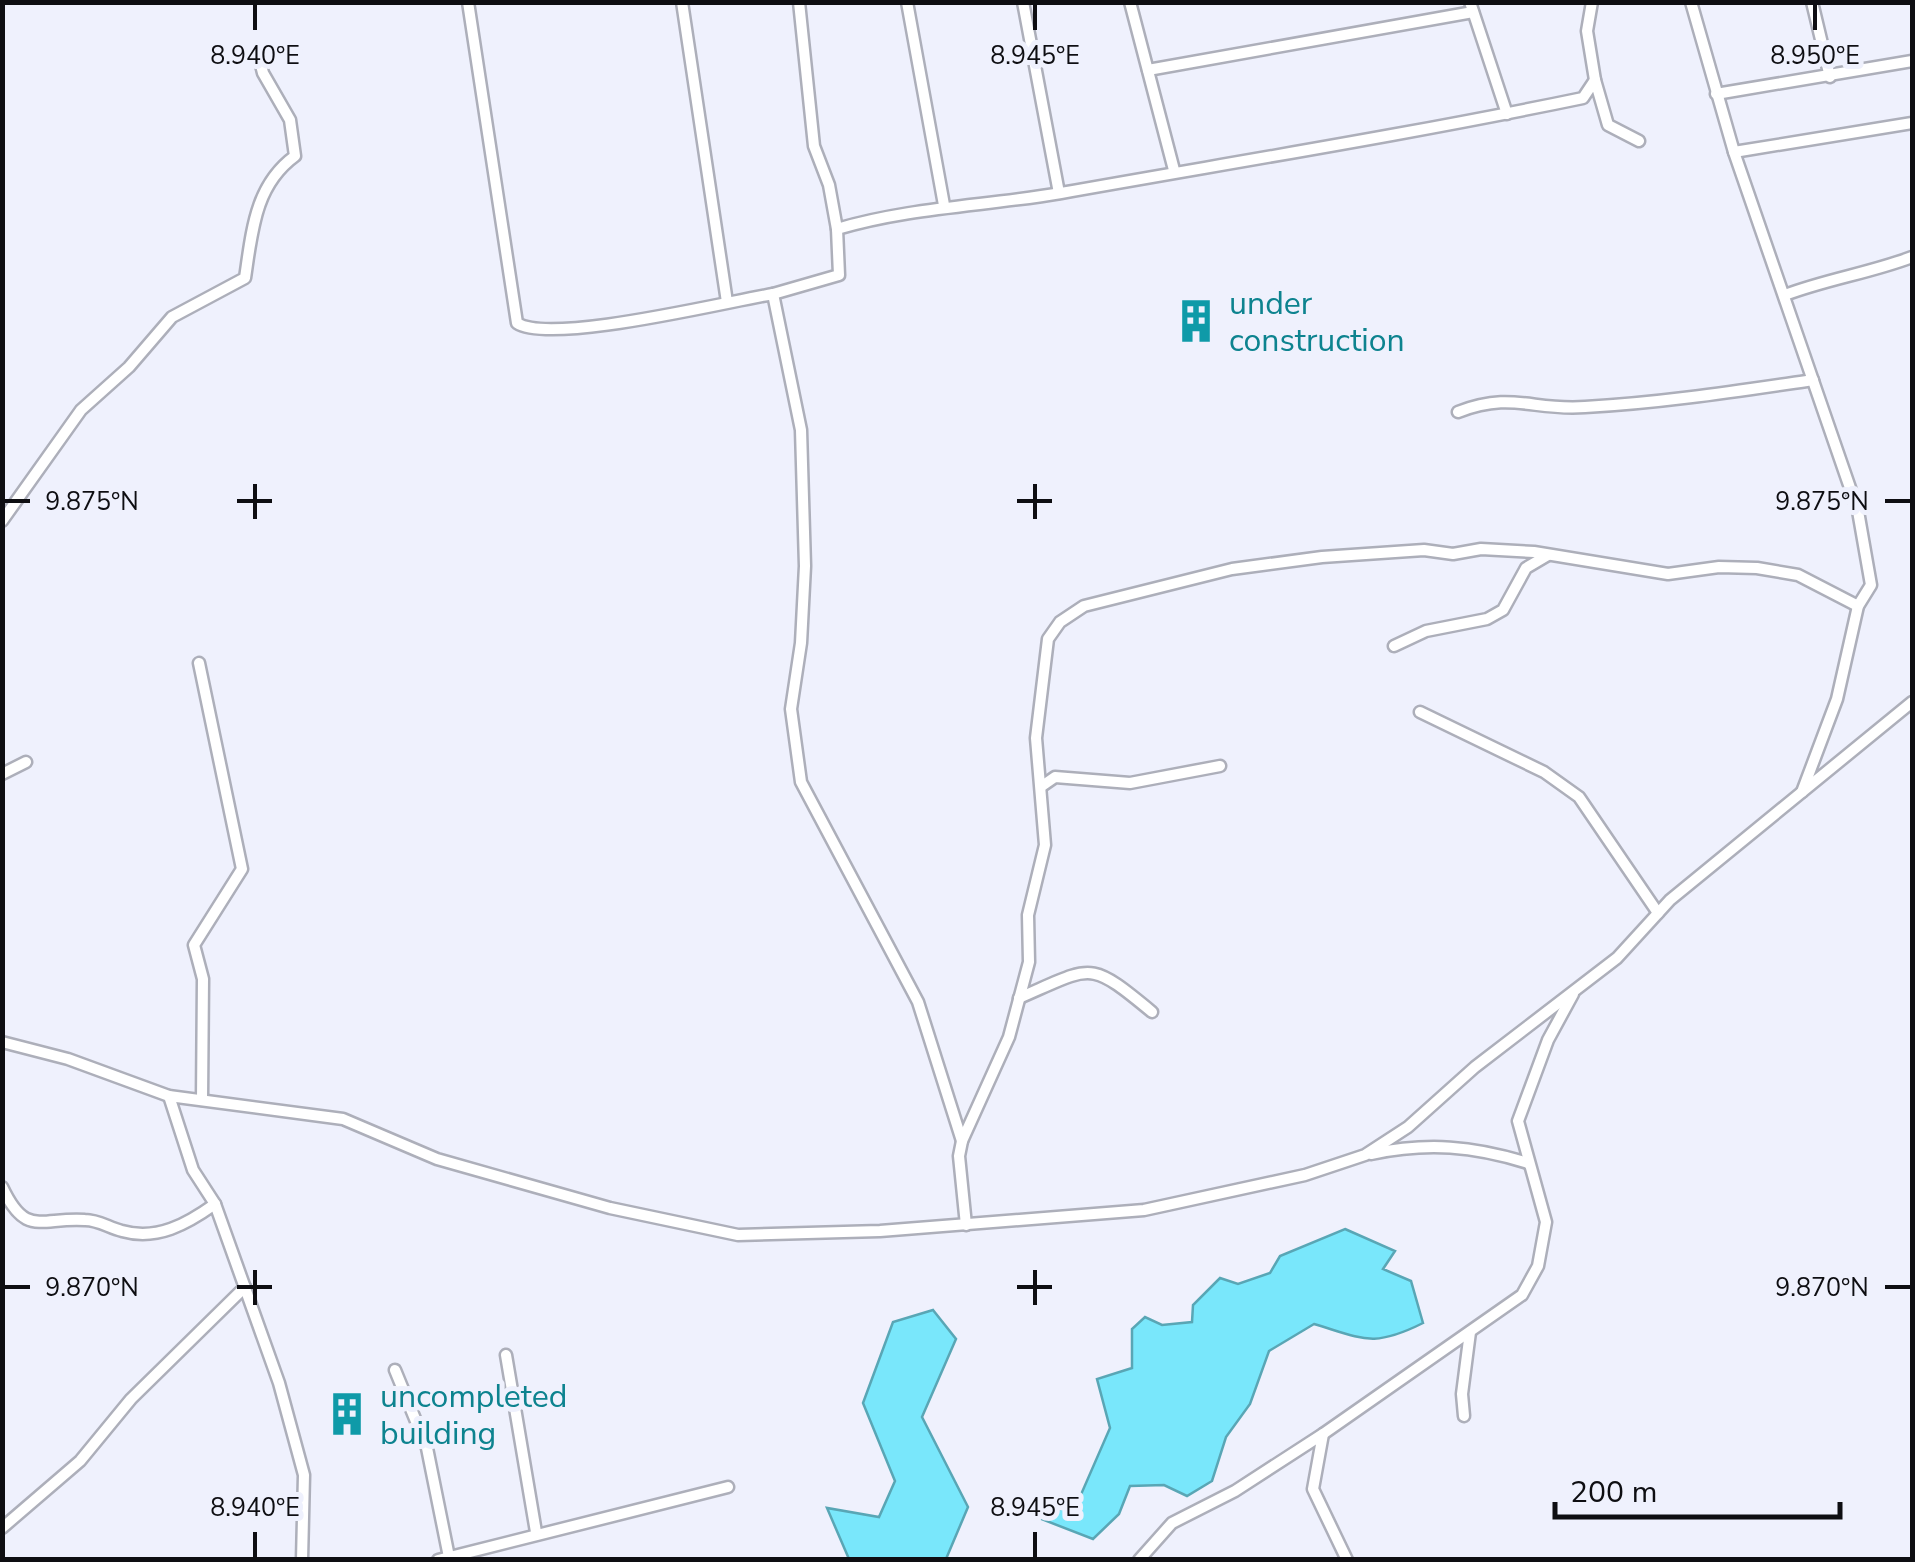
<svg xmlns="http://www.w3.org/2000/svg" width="1915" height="1562" font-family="'Nunito Sans',sans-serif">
	<rect width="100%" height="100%" fill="#eff1fd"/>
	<!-- water -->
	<g fill="#79e7fb" stroke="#59a6b5" stroke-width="2.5">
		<path d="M1345 1229 1395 1251 1383 1269 1411 1281 1423 1323C1373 1348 1364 1339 1314 1324L1269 1351 1250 1404 1226 1437 1212 1481 1187 1496 1164 1485 1130 1486 1119 1514 1093 1539 1031 1515 1076 1506 1110 1428 1097 1379 1132 1368V1329L1145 1317 1162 1325 1192 1322 1193 1305 1220 1278 1238 1284 1270 1273 1280 1256Z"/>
		<path d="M933 1310 956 1339 922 1417 968 1507 946 1559H849L827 1508 879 1517 895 1481 863 1403 893 1322Z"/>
	</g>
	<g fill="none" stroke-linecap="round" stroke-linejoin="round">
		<!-- minor casing -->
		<g stroke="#adafba" stroke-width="15">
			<g id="minor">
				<path d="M468 2 517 323C550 345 725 302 773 294"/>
				<path d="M682 2 727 302"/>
				<path d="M799 2 814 146 829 185 837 229"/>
				<path d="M907 2 944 205"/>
				<path d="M1023 2 1059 193"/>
				<path d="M1130 2 1174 170"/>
				<path d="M1470 2 1507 114"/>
				<path d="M1592 2 1587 31 1595 80"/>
				<path d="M1691 2 1734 152 1858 511 1871 585 1858 606 1837 699 1802 792"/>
				<path d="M1812 2 1830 77"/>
				<path d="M1148 70 1473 12"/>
				<path d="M1716 94 1912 61"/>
				<path d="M1734 152 1912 123"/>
				<path d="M1785 295C1827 279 1870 273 1912 257"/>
				<path d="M1458 412C1513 391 1532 411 1585 407 1661 403 1738 391 1813 380"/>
				<path d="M2 521 81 410 129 367 172 317 245 278C252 231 255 185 295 156L290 120 263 73 258 53"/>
				<path d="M1394 646 1426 631 1487 619 1503 610 1526 568 1548 555"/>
				<path d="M199 663 242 869 194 945 203 979 202 1100"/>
				<path d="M1420 712 1544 772 1579 797 1658 913"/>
				<path d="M2 774 26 762"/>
				<path d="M1042 786 1055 777 1130 783 1220 766"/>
				<path d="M1019 998C1093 966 1088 959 1152 1012"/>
				<path d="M2 1042 68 1059 169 1096 343 1119 437 1159 610 1208 738 1235 880 1231 1144 1210 1305 1175 1365 1155 1408 1127 1475 1067 1617 958 1670 900 1912 702"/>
				<path d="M169 1096 193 1170 215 1204 279 1383 304 1475 302 1560"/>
				<path d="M962 1141 918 1002 801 782 791 709 801 643 805 566 801 430 773 294 839 275 837 229C911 207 986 206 1061 193 1235 162 1410 134 1583 98L1595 80 1608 125 1639 141"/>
				<path d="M1371 1154C1428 1142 1473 1146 1528 1163"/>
				<path d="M2 1187C26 1238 40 1217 85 1220 99 1220 109 1228 122 1231 157 1241 187 1224 215 1204"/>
				<path d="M966 1225 959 1156 962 1141 1009 1037 1029 962 1028 915 1045 845 1036 738 1048 639 1060 622 1084 606 1232 569 1322 557 1424 550 1453 554 1481 549 1534 552 1668 574 1719 567 1757 568 1798 575 1858 606"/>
				<path d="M506 1355 536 1532"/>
				<path d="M395 1370 427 1448 449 1557"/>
				<path d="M1464 1416 1462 1394 1470 1332"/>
				<path d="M1323 1434 1313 1489 1347 1560"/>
				<path d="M2 1528 80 1461 131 1399 245 1287"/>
				<path d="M438 1560 728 1487"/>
				<path d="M1139 1560 1172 1523 1235 1491 1323 1434 1522 1295 1538 1266 1546 1222 1518 1121 1548 1040 1573 994"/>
			</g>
		</g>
		<!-- minor -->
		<use href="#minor" stroke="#fff" stroke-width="10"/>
	</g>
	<!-- ticks -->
	<path fill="none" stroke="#0e0e12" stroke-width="4" d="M255 5V30M1035 5V30M1815 5V30M255 484V519M1035 484V519M5 501H30M237 501H272M1017 501H1052M1885 501H1910M255 1270V1305M1035 1270V1305M5 1287H30M237 1287H272M1017 1287H1052M1885 1287H1910M255 1532V1557M1035 1532V1557"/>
	<!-- icons -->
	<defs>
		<g id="building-bare" transform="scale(3.45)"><path d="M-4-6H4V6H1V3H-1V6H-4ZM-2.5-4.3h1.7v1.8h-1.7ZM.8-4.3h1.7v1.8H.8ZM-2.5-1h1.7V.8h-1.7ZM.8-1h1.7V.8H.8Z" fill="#0f9aa8" stroke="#eff1fd" stroke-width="2.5" paint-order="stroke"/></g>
	</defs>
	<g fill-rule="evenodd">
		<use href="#building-bare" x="1196" y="321"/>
		<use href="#building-bare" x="347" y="1414"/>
	</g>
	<g text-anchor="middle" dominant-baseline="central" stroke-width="10" stroke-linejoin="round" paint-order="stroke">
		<!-- culture labels -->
		<g font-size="32" fill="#0d838f" stroke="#eff1fd" text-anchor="start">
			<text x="1229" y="303">under<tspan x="1229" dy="37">construction</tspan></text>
			<text x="380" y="1396">uncompleted<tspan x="380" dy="37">building</tspan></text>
		</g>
	</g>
	<g font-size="25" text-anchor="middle" fill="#0e0e12" stroke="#eff1fd" stroke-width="10" stroke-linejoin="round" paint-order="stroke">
		<text x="255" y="64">8.940°E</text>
		<text x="1035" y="64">8.945°E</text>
		<text x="1815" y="64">8.950°E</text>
		<text x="92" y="510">9.875°N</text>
		<text x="1822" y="510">9.875°N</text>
		<text x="92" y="1296">9.870°N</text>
		<text x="1822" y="1296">9.870°N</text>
		<text x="255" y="1516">8.940°E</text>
		<text x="1035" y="1516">8.945°E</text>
	</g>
	<!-- border -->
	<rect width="1915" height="1562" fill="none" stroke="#0e0e12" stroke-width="10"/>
	<!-- scale -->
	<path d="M1555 1502v15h285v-15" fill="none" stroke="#0e0e12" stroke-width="5"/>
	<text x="1570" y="1502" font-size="30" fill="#0e0e12" stroke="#eff1fd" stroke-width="8" paint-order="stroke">200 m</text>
</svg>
